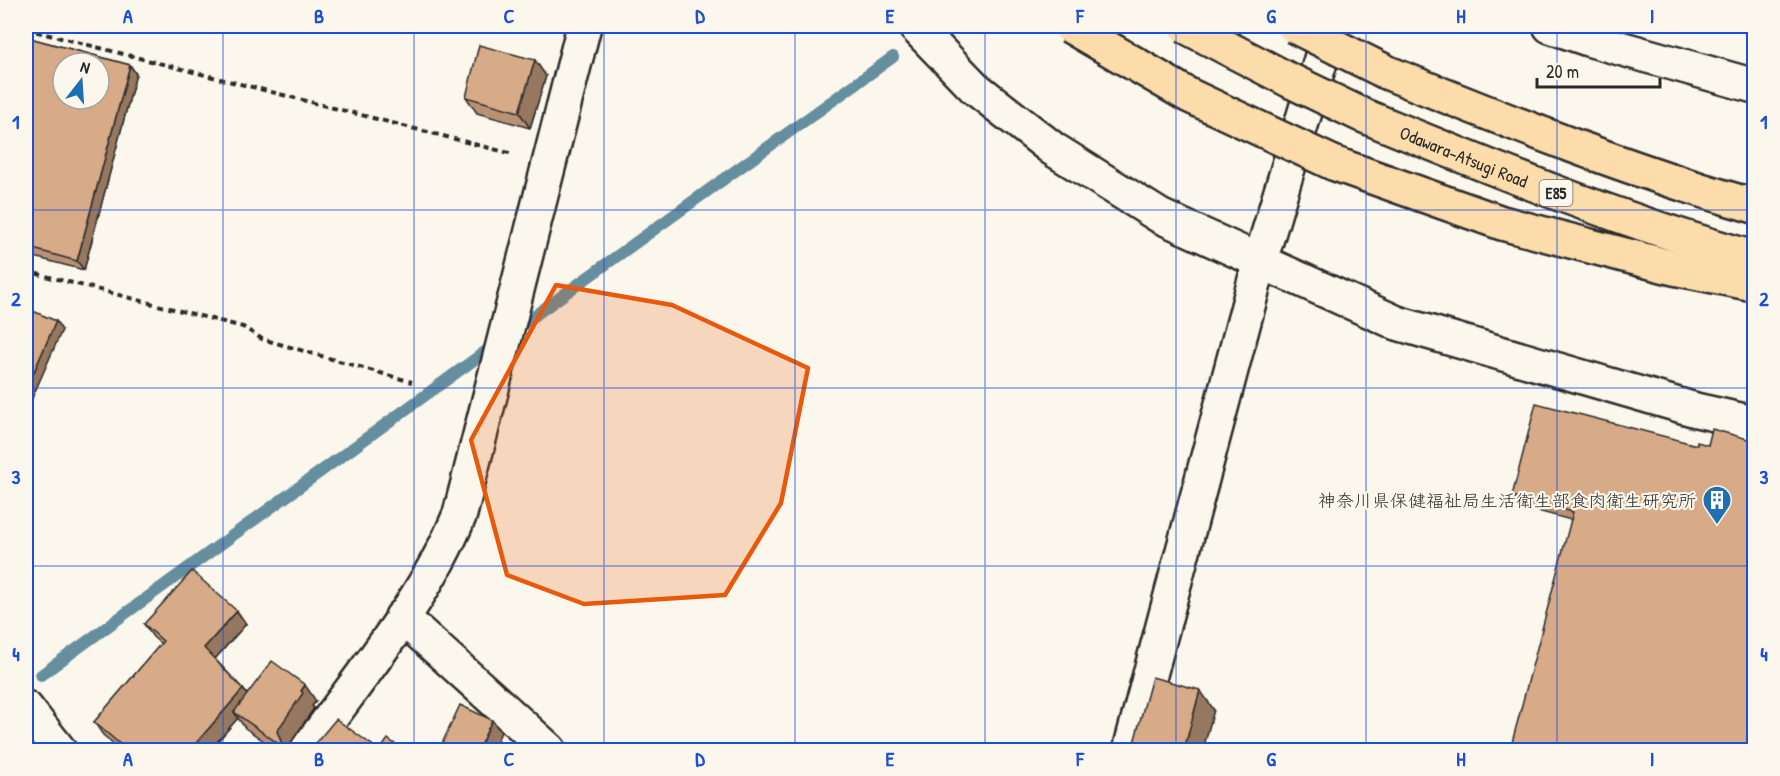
<svg xmlns="http://www.w3.org/2000/svg" width="1780" height="776" font-family="'Patrick Hand','Klee One',sans-serif">
	<rect width="100%" height="100%" fill="#fbf7ec"/>
	<filter id="ink" filterUnits="userSpaceOnUse"><feTurbulence type="fractalNoise" baseFrequency=".0167" numOctaves="2"/><feDisplacementMap in="SourceGraphic" scale="12" xChannelSelector="R" yChannelSelector="G"/><feConvolveMatrix kernelMatrix="1 2 1 2 8 2 1 2 1" color-interpolation-filters="sRGB"/></filter>
	<g filter="url(#ink)">
		<g fill="none" stroke-linecap="round" stroke-linejoin="round">
			<!-- stream -->
			<g stroke="#658e9f" stroke-width="12">
				<path d="M523 324 893 57"/>
				<path d="M41 675 493 346"/>
			</g>
			<!-- street casing -->
			<g stroke="#2b2b2b" stroke-width="38">
				<g id="street">
					<path d="M915 26 975 88 1053 149 1160 216 1397 323 1696 410 1754 423"/>
					<path d="M1550 26 1588 39 1754 86"/>
					<path d="M402 617 549 750"/>
					<path d="M307 750C361 675 425 600 460 514L584 26"/>
					<path d="M1130 750 1260 261 1331 26"/>
				</g>
			</g>
			<!-- secondary casing -->
			<g stroke="#2b2b2b" stroke-width="38">
				<path id="secondary" d="M26 708 59 750"/>
			</g>
			<!-- highway casing -->
			<g stroke="#2b2b2b" stroke-width="38">
				<g id="highway">
					<path d="M1386 72C1507 121 1628 170 1754 206"/>
					<path id="s1" d="M1362 115C1491 168 1620 221 1754 258"/>
					<path d="M1333 163 1502 223 1674 268 1754 284"/>
				</g>
			</g>
			<!-- path -->
			<g stroke="#2b2b2b" stroke-width="4" stroke-dasharray="6 4.5" stroke-linecap="butt">
				<path d="M26 29 513 154"/>
				<path d="M26 271 243 327 262 339 412 382"/>
			</g>
			<!-- street -->
			<use href="#street" stroke="#fbf7ec" stroke-width="33"/>
			<!-- secondary -->
			<use href="#secondary" stroke="#fbf7ec" stroke-width="33"/>
			<!-- highway -->
			<use href="#highway" stroke="#fddcac" stroke-width="33"/>
			<!-- highway-bridge casing -->
			<g stroke="#2b2b2b" stroke-width="38" stroke-linecap="butt">
				<g id="highway-bridge">
					<path d="M1070 26 1188 95 1333 163"/>
					<path d="M1185 26 1289 80 1362 115"/>
					<path d="M1294 26 1386 72"/>
				</g>
			</g>
			<!-- highway-bridge -->
			<use href="#highway-bridge" stroke="#fddcac" stroke-width="33"/>
		</g>
		<!-- wall -->
		<g fill="#b99275" stroke="#2b2b2b" stroke-width="1.5">
			<path d="M26 37 130 65 136 74 84 270 26 255Z"/>
			<path d="M546 76 530 128 477 113 466 97Z"/>
			<path d="M1697 445H1708L1571 520 1519 506 1512 496Z"/>
			<path d="M237 611 246 624 215 659 243 689 247 694 316 701 312 706 314 708 288 747 290 750H277L245 728 238 718 210 750H121L103 735 94 722 161 644 153 637 144 624Z"/>
		</g>
		<!-- shaded-wall -->
		<g fill="#96775f" stroke="#2b2b2b" stroke-width="1.5">
			<path d="M535 60 546 76 530 128 519 112Z"/>
			<path d="M130 65 136 74 84 270 77 261Z"/>
			<path d="M56 321 62 330 26 412V390Z"/>
			<path d="M237 611 246 624 213 661 204 648Z"/>
			<path d="M305 685 316 701 312 706 314 708 288 747 290 750H285L283 747 277 731Z"/>
			<path d="M243 689 252 702 234 712 238 718 210 750H190Z"/>
			<path d="M1200 690 1214 710 1203 750H1184Z"/>
			<path d="M492 720 501 732 493 750H478Z"/>
		</g>
		<!-- building -->
		<g fill="#d7aa88" stroke="#2b2b2b" stroke-width="1.5" fill-rule="evenodd">
			<path d="M26 37 130 65 77 261 26 247ZM63 63H99V99H63Z"/>
			<path d="M479 45 535 60 519 112 466 97Z"/>
			<path d="M26 308 56 321 26 390Z"/>
			<path d="M1536 403 1697 445V442L1708 445 1712 429 1755 441V750H1510L1573 512 1512 496Z"/>
			<path d="M192 571 237 611 204 648 243 689 190 750H127L94 722 163 641 144 624Z"/>
			<path d="M272 661 305 685 301 691 303 693 277 731 283 747 234 712Z"/>
			<path d="M1152 677 1200 690 1184 750H1132Z"/>
			<path d="M460 705 492 720 478 750H439Z"/>
			<path d="M336 719 379 750H310Z"/>
			<path d="M388 739 403 750H380Z"/>
		</g>
	</g>
	<!-- marked area -->
	<path fill="#e8590c" fill-opacity="0.2" stroke="#e8590c" stroke-width="4.5" stroke-linejoin="round" d="M556 285 672 305 808 368 781 503 725 595 584 604 507 575 471 440Z"/>
	<!-- grid -->
	<path fill="none" stroke="#1d4ed8" stroke-width="1.5" stroke-opacity="0.55" d="M223 26V750M414 26V750M604 26V750M795 26V750M985 26V750M1176 26V750M1366 26V750M1557 26V750M26 210H1754M26 388H1754M26 566H1754"/>
	<!-- icons -->
	<defs>
		<g id="building-pin" transform="scale(1.5)"><path d="M0 17L-7.5 6A9.5 9.5 0 1 1 7.5 6Z" fill="#1f6fb2" stroke="#fbf7ec"/><path d="M-4-6H4V6H1V3H-1V6H-4ZM-2.5-4.3h1.7v1.8h-1.7ZM.8-4.3h1.7v1.8H.8ZM-2.5-1h1.7V.8h-1.7ZM.8-1h1.7V.8H.8Z" fill="#fff"/></g>
	</defs>
	<g fill-rule="evenodd">
		<use href="#building-pin" x="1717" y="500"/>
	</g>
	<g text-anchor="middle" dominant-baseline="central" stroke-width="4.5" stroke-linejoin="round" paint-order="stroke">
		<!-- shield labels -->
		<rect fill="#fbf7ec" stroke="#696865" stroke-width="1.5" x="1539.5" y="180" width="33" height="26" rx="4.5"/>
		<g font-size="16" font-weight="bold" fill="#2b2b2b">
			<text x="1556" y="193">E85</text>
		</g>
		<!-- street labels -->
		<g font-size="18" fill="#2b2b2b" stroke="#fbf7ec">
			<text stroke="none"><textPath href="#s1" startOffset="110">Odawara-Atsugi Road</textPath></text>
		</g>
		<!-- poi labels -->
		<g font-size="18" fill="#2b2b2b" stroke="#fbf7ec" text-anchor="end">
			<text x="1696" y="500">神奈川県保健福祉局生活衛生部食肉衛生研究所</text>
		</g>
	</g>
	<!-- margin -->
	<rect width="1780" height="776" fill="none" stroke="#fbf7ec" stroke-width="66"/>
	<!-- north arrow -->
	<g transform="translate(81 81) rotate(17)"><circle r="28" fill="#fbf7ec" stroke="#a8a59f" stroke-width="1.5"/>
	<path d="M0-4.5L10 22L0 15L-10 22Z" fill="#1f6fb2"/>
	<text y="-9" font-size="16" font-weight="bold" text-anchor="middle" fill="#2b2b2b">N</text>
	</g>
	<!-- scale -->
	<path d="M1537 78v9h123v-9" fill="none" stroke="#2b2b2b" stroke-width="3"/>
	<text x="1546" y="78" font-size="18" fill="#2b2b2b" stroke="#fbf7ec" stroke-width="4.5" paint-order="stroke">20 m</text>
	<rect x="33" y="33" width="1714" height="710" fill="none" stroke="#1d4ed8" stroke-width="2"/>
	<g font-size="20" text-anchor="middle" font-weight="bold" fill="#1d4ed8">
		<text x="128" y="23">A</text>
		<text x="319" y="23">B</text>
		<text x="509" y="23">C</text>
		<text x="700" y="23">D</text>
		<text x="890" y="23">E</text>
		<text x="1080" y="23">F</text>
		<text x="1271" y="23">G</text>
		<text x="1461" y="23">H</text>
		<text x="1652" y="23">I</text>
		<text x="16" y="129">1</text>
		<text x="1764" y="129">1</text>
		<text x="16" y="306">2</text>
		<text x="1764" y="306">2</text>
		<text x="16" y="484">3</text>
		<text x="1764" y="484">3</text>
		<text x="16" y="661">4</text>
		<text x="1764" y="661">4</text>
		<text x="128" y="766">A</text>
		<text x="319" y="766">B</text>
		<text x="509" y="766">C</text>
		<text x="700" y="766">D</text>
		<text x="890" y="766">E</text>
		<text x="1080" y="766">F</text>
		<text x="1271" y="766">G</text>
		<text x="1461" y="766">H</text>
		<text x="1652" y="766">I</text>
	</g>
</svg>
